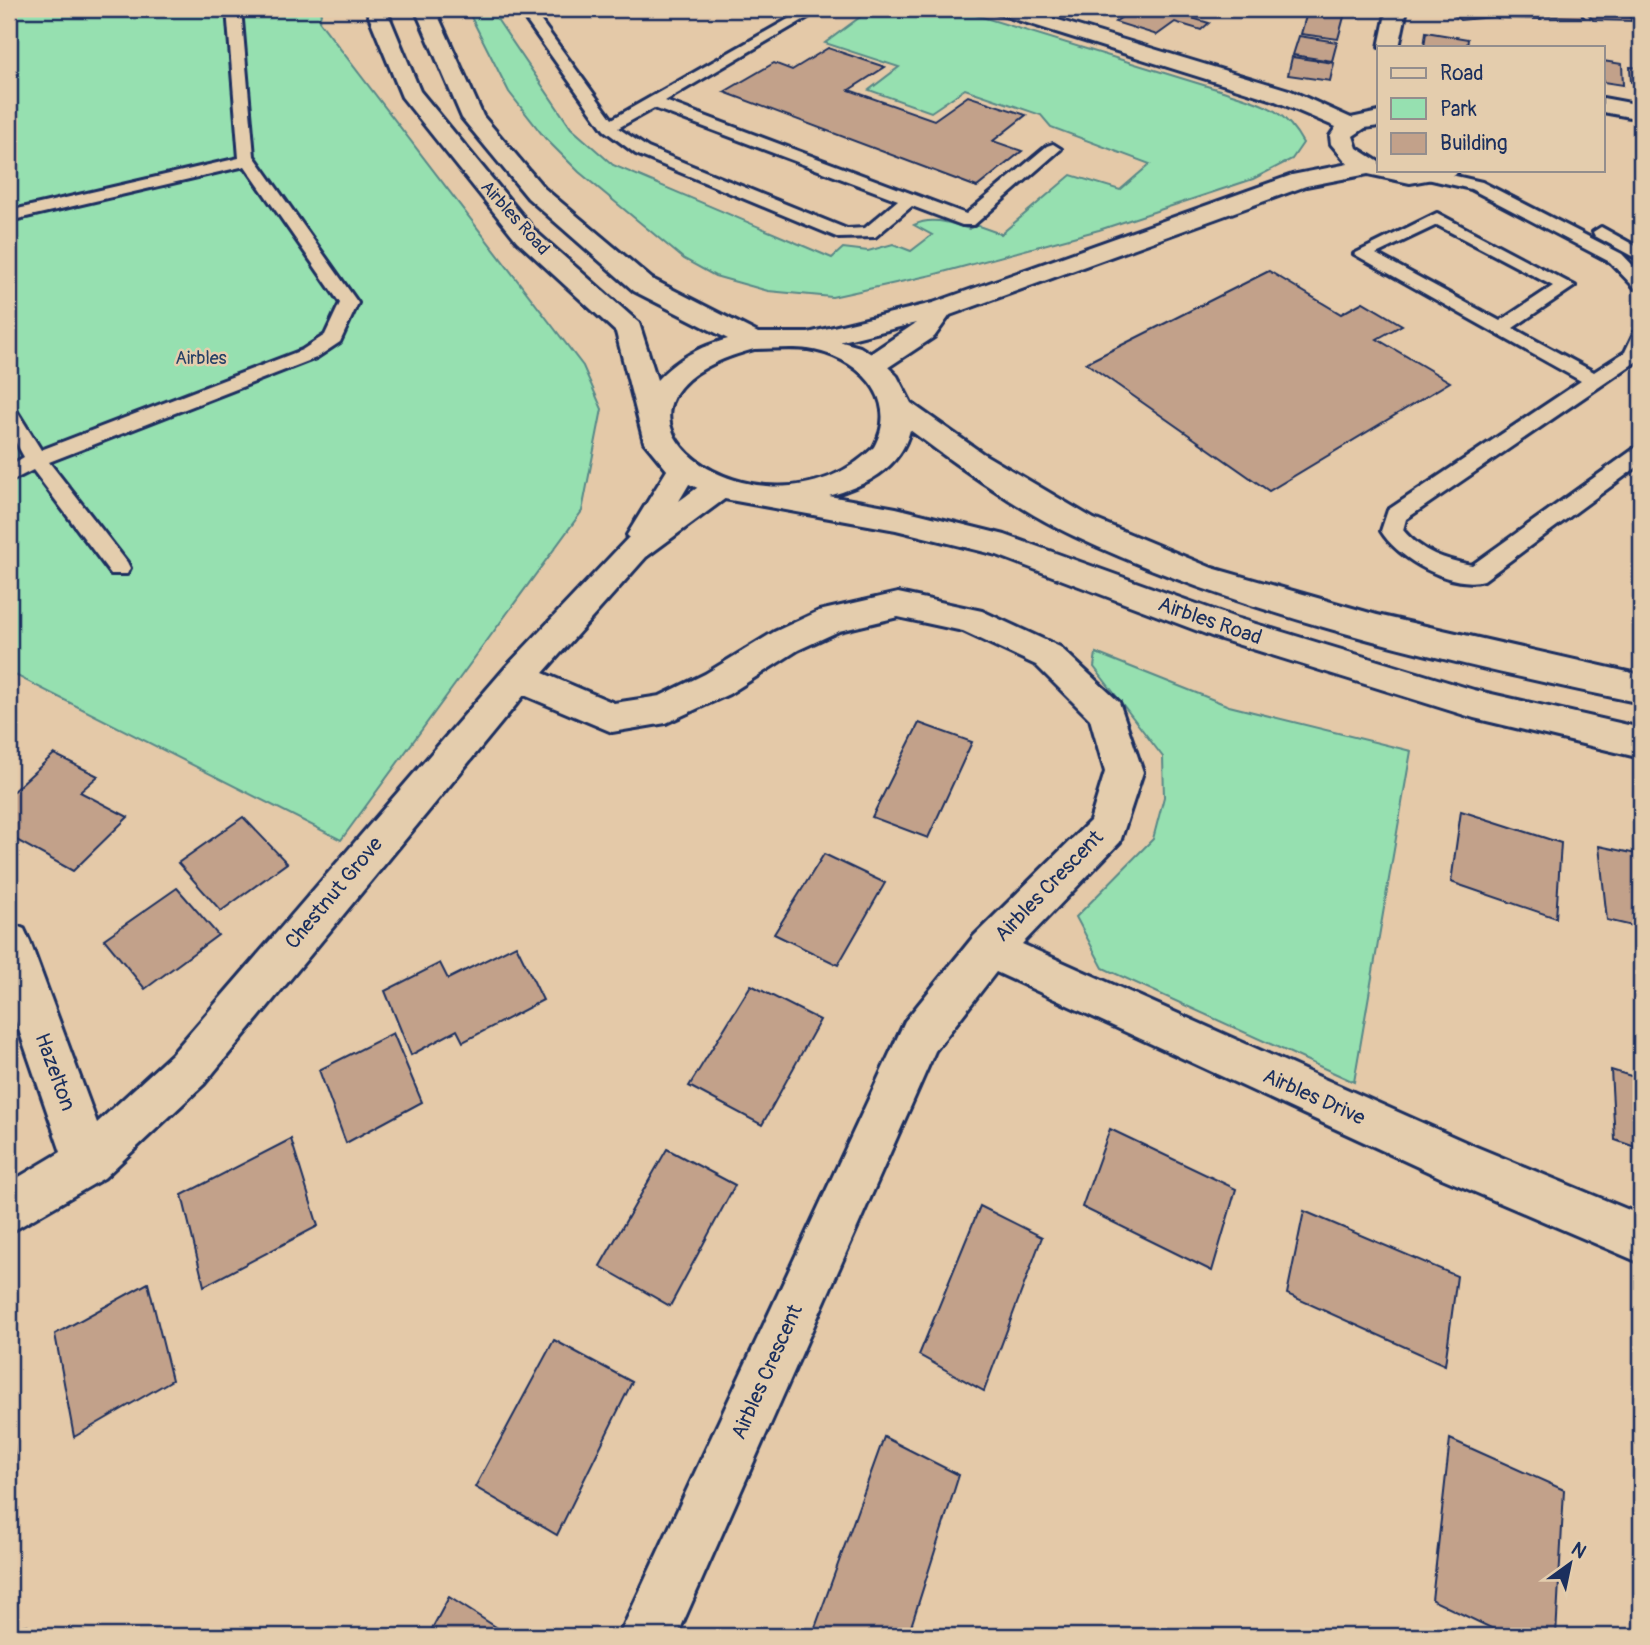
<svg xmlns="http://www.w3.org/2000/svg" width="1650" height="1645" font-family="Pangolin,sans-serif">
	<rect width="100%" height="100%" fill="#e4c9a8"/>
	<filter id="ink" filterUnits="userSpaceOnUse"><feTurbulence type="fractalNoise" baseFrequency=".0143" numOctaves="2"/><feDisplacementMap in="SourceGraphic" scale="14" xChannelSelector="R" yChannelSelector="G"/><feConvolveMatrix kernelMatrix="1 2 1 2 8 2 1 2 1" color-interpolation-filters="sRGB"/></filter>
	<g filter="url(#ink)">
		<!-- green -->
		<g fill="#96e0b0" stroke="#588887" stroke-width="2">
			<path d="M9 9H267L268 12V9H322L319 21 583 366 602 409 582 511 341 840 9 672Z"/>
			<path d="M467 9H510V16L497 19 571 128 613 165 832 258 843 248 868 251 893 244 911 251 932 235 914 225C932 216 950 223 969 229L976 225 1001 234 1071 175 1120 190 1150 164 1051 127 1041 115 965 89 931 112 869 90 899 67 825 43 871 9H956L1223 91C1261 104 1283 106 1303 143L1292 159 1253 179 1099 230 932 275 832 297 768 291 715 276 684 259 579 172 545 138 509 92Z"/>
			<path d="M1096 653 1229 706 1411 751 1354 1082 1103 968 1076 917 1153 839 1164 797 1163 757 1094 667Z"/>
		</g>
		<!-- building -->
		<g fill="#c2a18a" stroke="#1b2f5e" stroke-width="2">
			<path d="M1133 9 1151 11 1161 9 1209 23 1201 30 1175 22 1157 35 1115 22Z"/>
			<path d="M1308 9 1345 13 1338 39 1301 34Z"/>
			<path d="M1446 9H1482L1492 17 1460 20Z"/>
			<path d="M1491 9H1534L1541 19 1498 18Z"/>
			<path d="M1539 9H1577L1584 17 1545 16Z"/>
			<path d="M1584 9H1623L1633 21 1593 20Z"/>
			<path d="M1426 32 1468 39 1467 47H1424Z"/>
			<path d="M1299 36 1337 42 1332 61 1293 55Z"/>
			<path d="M828 48 885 67 849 90 934 120 968 96 1026 115 993 141 1022 151 977 187 724 92 774 63 792 70Z"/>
			<path d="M1292 57 1334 63 1330 81 1288 75Z"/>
			<path d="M1603 61 1622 64 1623 85 1603 82Z"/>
			<path d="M1630 67 1641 68V84L1631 82Z"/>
			<path d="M1269 271 1341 314 1363 302 1402 325 1377 339 1450 382 1269 491 1086 363Z"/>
			<path d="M919 723 972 742 928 838 872 817Z"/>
			<path d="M54 754 98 776 80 792 128 817 73 871 9 836V795Z"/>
			<path d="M1461 811 1561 843 1556 918 1451 882Z"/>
			<path d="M243 817 287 863 221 911 178 863Z"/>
			<path d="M1599 846 1641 855V928L1607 920Z"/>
			<path d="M824 854 885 883 838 965 774 934Z"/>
			<path d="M177 888 218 935 145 989 104 939Z"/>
			<path d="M516 945 543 1000 463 1042 457 1030 411 1055 385 991 440 963 448 979Z"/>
			<path d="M751 985 820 1020 762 1125 689 1086Z"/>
			<path d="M393 1033 422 1102 346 1143 319 1070Z"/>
			<path d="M1611 1070 1641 1079V1149L1615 1140Z"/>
			<path d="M1110 1129 1236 1189 1212 1271 1082 1207Z"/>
			<path d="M291 1139 318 1226 204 1286 182 1195Z"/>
			<path d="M667 1149 735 1185 670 1306 600 1266Z"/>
			<path d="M980 1206 1042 1237 984 1391 919 1355Z"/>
			<path d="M1304 1211 1457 1276 1445 1365 1287 1294Z"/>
			<path d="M148 1283 172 1380 74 1437 55 1334Z"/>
			<path d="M554 1340 632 1382 557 1535 475 1487Z"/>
			<path d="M9 1416 17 1471 9 1475Z"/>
			<path d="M884 1437 959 1475 908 1636H812Z"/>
			<path d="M1450 1439 1564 1490 1556 1636H1508L1432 1600Z"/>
			<path d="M449 1597 510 1636H428Z"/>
			<path d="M27 1625 24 1636H9V1628Z"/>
		</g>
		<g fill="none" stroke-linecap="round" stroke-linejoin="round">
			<!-- service casing -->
			<g stroke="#1b2f5e" stroke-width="6">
				<g id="service">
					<path d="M227 9H241L254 156 358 303 340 342 316 358 49 462 127 562 130 568 127 574H111L33 470 9 482V466L24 457 9 430V408L16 410 41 450 302 350 325 335 340 303 245 166 9 221V211L239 158Z"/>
					<path d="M522 9H536L535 13 612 119 806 9H822L665 101 966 214 1047 146 1053 144 1061 149 974 225H962L912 206 875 237 839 238 636 154 604 130 521 13ZM654 108 898 200 865 228 847 229 648 148 618 128Z"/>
					<path d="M1429 170 1482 182 1622 254 1641 274V289L1635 288 1610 262 1471 189 1423 178V172Z"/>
					<path d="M1437 213 1575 286 1513 328 1594 372 1625 352 1634 333 1641 331 1640 359 1406 519 1403 530C1421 552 1445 560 1472 565L1634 449 1641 447V464L1484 580C1451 589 1398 559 1381 531L1388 510 1581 381 1354 254ZM1437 225 1553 286 1500 321 1376 254Z"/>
					<path d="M1601 227 1641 249V261L1595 236 1593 232Z"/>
				</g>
			</g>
			<!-- minor casing -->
			<g stroke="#1b2f5e" stroke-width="6">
				<g id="minor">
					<path d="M992 9H1022L1289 90 1351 118 1379 112V126L1365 128 1353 136 1357 148 1379 162V170H1459L1455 175 1410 183 1368 174 1306 186 950 315 934 337 881 372 871 375 861 372 857 366 861 360 916 323 810 349 800 347 796 341 800 335 933 303 1292 175 1348 164 1331 144 1330 136 1336 127 1273 100 995 13Z"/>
					<path d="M1387 9H1407L1399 47H1379Z"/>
					<path d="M1603 98 1641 105V119L1603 112Z"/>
					<path d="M683 459 694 462 698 469 679 501C695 490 709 475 730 481L734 488 730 495 646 557 543 673 614 703 660 696 705 674 774 632 819 611 898 593 982 611 1060 647 1119 702 1143 772 1120 842 1022 944 1474 1146 1641 1215V1263L1442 1178 996 972 935 1051 677 1636H619L905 1021 974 936 1090 821 1105 772 1090 719 1036 665 963 631 898 617 839 631 798 650 729 694 666 723 612 732 524 695 204 1084 104 1178 9 1233V1183L61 1152 9 1001V923L24 929 30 942 97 1123 172 1054 506 667 629 537 627 535 672 462Z"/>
				</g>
			</g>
			<!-- secondary casing -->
			<g stroke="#1b2f5e" stroke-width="6">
				<path id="secondary" d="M366 9H386L420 91 535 231 639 323 657 380C678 358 699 347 728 339L634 291 528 198 462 118 415 9H435L483 116 544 188 652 279 758 333H810L860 347 881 360 897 376 911 403 982 453 1094 519 1212 568 1377 615 1641 675V703C1454 664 1247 617 1074 536 1020 511 958 466 910 430 900 470 864 486 829 496L896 508 1005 535 1236 618 1474 690 1641 728V758L1474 718 1214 637 997 555 896 530 719 498 672 476 644 442 616 332 517 241 402 97ZM754 349C771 349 791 347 808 349 856 356 902 397 874 447 762 559 551 403 754 349Z"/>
			</g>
			<!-- service -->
			<use href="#service" fill="#e4cdad" fill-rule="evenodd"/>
			<!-- minor -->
			<use href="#minor" fill="#e4cdad" fill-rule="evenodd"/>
			<!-- secondary -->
			<use href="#secondary" fill="#e4cdad" fill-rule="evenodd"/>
		</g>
	</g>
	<g text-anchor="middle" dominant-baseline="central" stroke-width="5" stroke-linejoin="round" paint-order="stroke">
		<!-- far-street labels -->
		<g font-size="18" fill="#1b2f5e" stroke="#e4cdad">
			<text transform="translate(515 218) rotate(48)">Airbles Road</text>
		</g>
		<!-- far-park labels -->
		<g font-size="18" fill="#274166" stroke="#e4cdad">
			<text x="201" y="358">Airbles</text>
		</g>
		<!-- street labels -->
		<g font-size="21" fill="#1b2f5e" stroke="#e4cdad">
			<text transform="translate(1210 621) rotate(19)">Airbles Road</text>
			<text transform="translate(1049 886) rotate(-46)">Airbles Crescent</text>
			<text transform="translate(334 893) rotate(-50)">Chestnut Grove</text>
			<text transform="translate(55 1072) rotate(70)">Hazelton</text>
			<text transform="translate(1314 1097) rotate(24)">Airbles Drive</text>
			<text transform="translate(767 1372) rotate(-66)">Airbles Crescent</text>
		</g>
	</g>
	<!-- margin -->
	<rect width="1650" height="1645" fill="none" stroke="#e4cdad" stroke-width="35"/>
	<rect x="18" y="18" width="1615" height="1610" fill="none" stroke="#1b2f5e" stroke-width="2.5" filter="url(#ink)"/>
	<!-- legend -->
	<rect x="1377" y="46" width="228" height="126" fill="#e4cdad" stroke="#948e8d" stroke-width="2"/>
	<rect x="1391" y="68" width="35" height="10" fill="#e4cdad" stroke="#948e8d" stroke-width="2"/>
	<text x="1440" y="80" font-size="21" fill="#1b2f5e">Road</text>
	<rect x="1391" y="98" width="35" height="21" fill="#96e0b0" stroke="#948e8d" stroke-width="2"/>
	<text x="1440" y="116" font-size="21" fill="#1b2f5e">Park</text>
	<rect x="1391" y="133" width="35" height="21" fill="#c2a18a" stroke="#948e8d" stroke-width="2"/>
	<text x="1440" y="150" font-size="21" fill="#1b2f5e">Building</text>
	<!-- north arrow -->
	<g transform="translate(1570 1564) rotate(33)" stroke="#e4cdad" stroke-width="5" paint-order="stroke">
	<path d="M0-5L12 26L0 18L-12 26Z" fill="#1b2f5e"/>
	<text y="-10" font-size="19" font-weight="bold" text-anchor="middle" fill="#1b2f5e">N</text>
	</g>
</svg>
